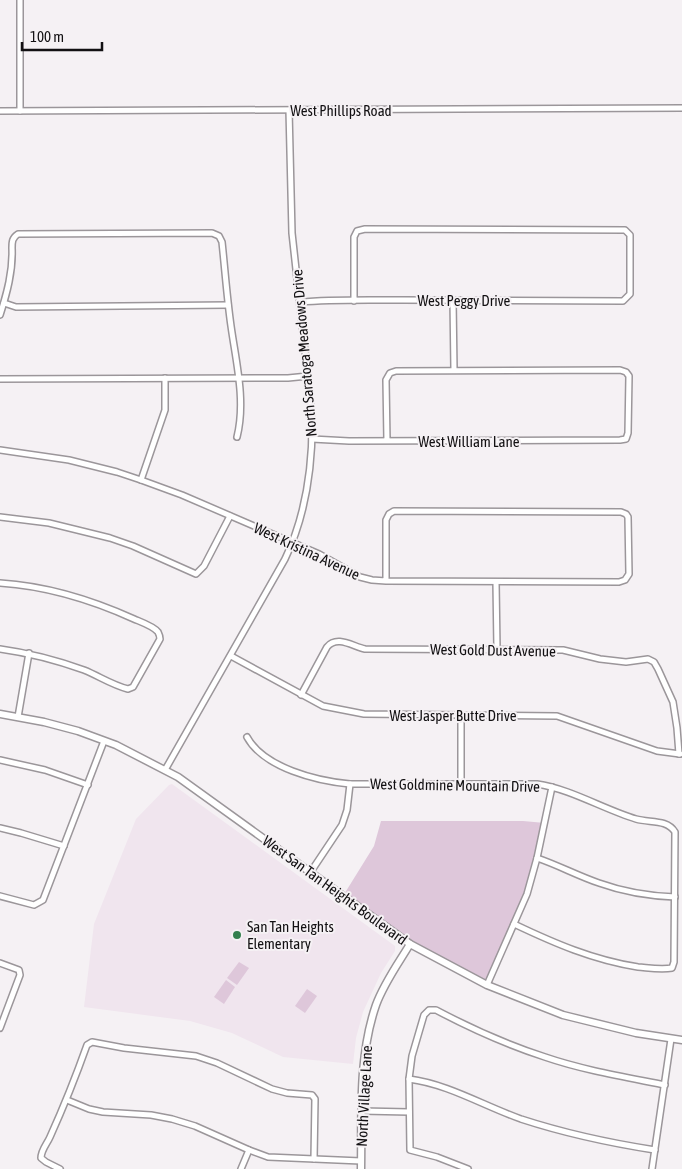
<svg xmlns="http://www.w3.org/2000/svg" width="682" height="1169" font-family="'Asap Condensed',sans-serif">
	<rect width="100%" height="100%" fill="#f5f1f4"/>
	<!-- built -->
	<path fill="#f0e5ee" d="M172 784 395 946V951L381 973 363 1012 356 1038 353 1064 283 1057 232 1033 190 1021 84 1007 94 924 136 819 169 785Z"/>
	<!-- park -->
	<g fill="#dec7da">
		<path d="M381 821H523L545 823 532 880 487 985 449 966 343 896 374 846Z"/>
		<path d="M239 962 249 968 237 985 227 978Z"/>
		<path d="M226 980 235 987 224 1004 214 997Z"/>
		<path d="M307 989 317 996 305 1013 295 1006Z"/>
	</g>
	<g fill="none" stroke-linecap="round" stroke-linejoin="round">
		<!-- minor casing -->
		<g stroke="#9b969a" stroke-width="8">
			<g id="minor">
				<path d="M20 0V111"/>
				<path d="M0 111 682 108"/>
				<path d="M453 300 454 370"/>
				<path d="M300 302C334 299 368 300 402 300 476 300 550 300 623 301L630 294V235L625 230 365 229 357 231 354 237V301"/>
				<path d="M4 303 16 307 228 305"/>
				<path d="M0 315C7 293 13 271 12 248 12 242 12 238 18 234L212 233 219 236 222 242C225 270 227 298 231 326 236 362 246 401 237 437"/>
				<path d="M0 379 288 378 308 376"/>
				<path d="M312 439 349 441 620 440 626 439 628 433 629 376 626 372 620 370 396 371 390 373 386 380 387 441"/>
				<path d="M0 450 69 460 117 472 141 480 182 495 319 554 360 577 372 580 386 581 619 582 625 580 629 574 628 517 626 514 621 512 394 511 389 514 386 520V581"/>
				<path d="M141 480 165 410V378"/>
				<path d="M0 517 49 523 110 538 133 546 196 574 204 566 230 516"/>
				<path d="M496 582 497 649"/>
				<path d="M0 583C47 586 92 600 134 619 141 622 153 626 158 632 159 634 160 638 160 639L133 687 128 689C112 685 99 676 84 670 56 660 29 653 0 649"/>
				<path d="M231 656 323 706 364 714 557 716 657 751 680 754"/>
				<path d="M301 695 327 647C337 635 352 646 365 649L563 650 600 659 626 662 648 659 654 662 658 669 673 702 677 728 679 754"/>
				<path d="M461 715V783"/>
				<path d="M18 717 29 653"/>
				<path d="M247 737C264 768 317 781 350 784H537C571 789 603 809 636 819 650 823 667 819 675 832L674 962 672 968C661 970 650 968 638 967 593 960 554 943 514 924"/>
				<path d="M0 760 45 770 88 785"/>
				<path d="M165 770 285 559C306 515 313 464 312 415L292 233 289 110"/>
				<path d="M0 828 21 833 64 846"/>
				<path d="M537 858C558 865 578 876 599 883 624 892 648 896 675 897"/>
				<path d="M310 873 342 825 347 810 350 784"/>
				<path d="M0 896 34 905 43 900 104 741"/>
				<path d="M0 963 19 970 20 975 0 1028"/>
				<path d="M487 985 527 894 537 858 552 787"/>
				<path d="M409 1079C448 1084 484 1106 521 1119 564 1133 610 1143 655 1150"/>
				<path d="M67 1100 89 1109 103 1112 151 1115 172 1119 195 1126 249 1150 268 1157 361 1161"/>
				<path d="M362 1111 409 1112"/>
				<path d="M60 1169 46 1162 41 1158C41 1150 47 1144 50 1137 64 1106 76 1076 87 1045L92 1042 124 1048 196 1056 217 1063 272 1089 287 1093 312 1095 315 1099 314 1159"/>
				<path d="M241 1169 249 1150"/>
				<path d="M468 1169 437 1157 410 1150 409 1079 412 1056 424 1015 429 1010H436C470 1028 508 1045 545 1057 583 1070 625 1077 665 1085"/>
				<path d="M652 1169 671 1039"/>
			</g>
		</g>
		<!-- tertiary casing -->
		<g stroke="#9b969a" stroke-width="9">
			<g id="tertiary">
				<path d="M0 714 44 722 78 731 116 745 178 777 410 944 487 985 563 1015 636 1033 682 1040"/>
				<path d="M361 1169C362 1115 358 1057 376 1005 384 983 398 964 410 944"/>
			</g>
		</g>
		<!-- minor -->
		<use href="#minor" stroke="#fff" stroke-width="5"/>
		<!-- tertiary -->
		<use href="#tertiary" stroke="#fff" stroke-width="6"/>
	</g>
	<!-- markers -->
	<circle fill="#337f4e" stroke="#f5f1f4" stroke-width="2" cx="237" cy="935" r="5"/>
	<g text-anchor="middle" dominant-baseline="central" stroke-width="4" stroke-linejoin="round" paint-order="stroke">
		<!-- street labels -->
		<g font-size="15" fill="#121012" stroke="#f5f1f4">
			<text x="341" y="110">West Phillips Road</text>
			<text x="464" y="300">West Peggy Drive</text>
			<text transform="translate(304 353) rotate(-95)">North Saratoga Meadows Drive</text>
			<text x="469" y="441">West William Lane</text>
			<text transform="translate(307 551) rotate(25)">West Kristina Avenue</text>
			<text transform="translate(493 650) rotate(1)">West Gold Dust Avenue</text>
			<text x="453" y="715">West Jasper Butte Drive</text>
			<text transform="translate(455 785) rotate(1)">West Goldmine Mountain Drive</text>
			<text transform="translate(335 890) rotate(36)">West San Tan Heights Boulevard</text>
			<text transform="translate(364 1096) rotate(-87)">North Village Lane</text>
		</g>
		<!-- poi labels -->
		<g font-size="15" fill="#121012" stroke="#f5f1f4" text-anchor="start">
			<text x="247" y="926">San Tan Heights<tspan x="247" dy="17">Elementary</tspan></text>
		</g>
	</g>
	<!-- scale -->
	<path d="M22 42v8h80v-8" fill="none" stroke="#121012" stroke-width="2.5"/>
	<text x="30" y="42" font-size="15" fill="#121012" stroke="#f5f1f4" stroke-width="4" paint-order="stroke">100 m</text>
</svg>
